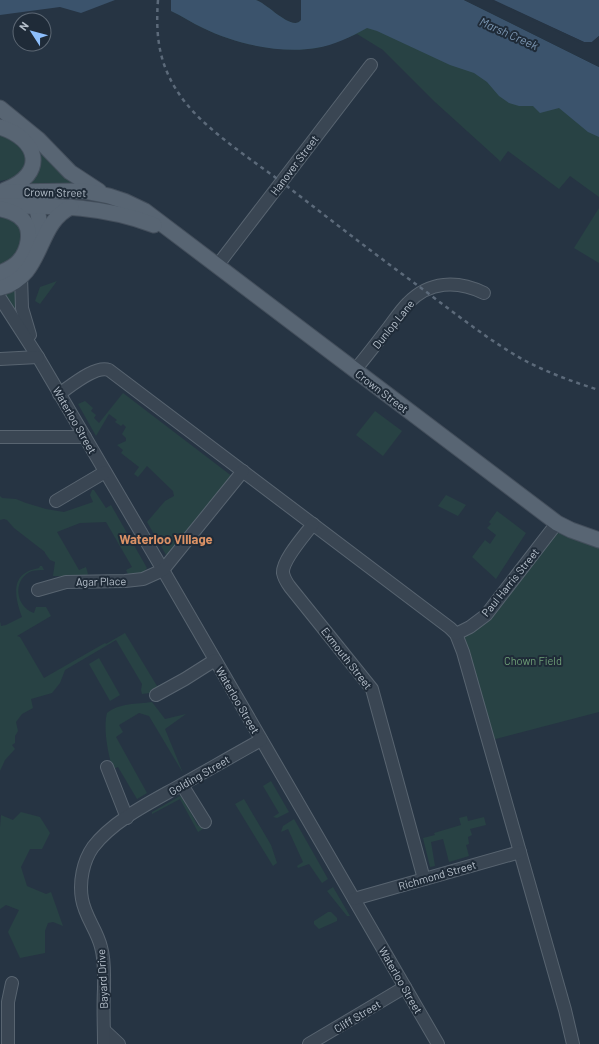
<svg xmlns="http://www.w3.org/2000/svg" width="599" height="1044" font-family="Barlow,sans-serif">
	<rect width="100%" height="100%" fill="#263443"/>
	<!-- green -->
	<g fill="#284244">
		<path d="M171 0C192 0 213 0 234 0 241 0 250 0 256 0 267 3 292 32 301 20V0H464L599 67V197L570 176 559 189 508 151 500 162 499 160 435 102 383 50 357 34C344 39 331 45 317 48 282 54 235 44 203 28 192 23 182 16 171 11Z"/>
		<path d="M0 133 8 137 23 149 27 165 15 178 0 181Z"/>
		<path d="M37 149 79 185 27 184Z"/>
		<path d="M599 208V263L574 248Z"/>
		<path d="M0 218H9L20 224 23 241 14 258 0 266Z"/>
		<path d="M57 281 40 304 35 301 40 287Z"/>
		<path d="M17 288 25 326 0 292Z"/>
		<path d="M123 393 233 477 169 560 147 522 165 501 174 496 173 491 147 466 138 477 134 474 139 467 121 453 123 450 117 445 126 441V438L122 434 126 427 123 424 121 426 115 422 117 420 109 414 96 436 78 404 85 401 93 408 91 411 96 415 94 418 99 423Z"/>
		<path d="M375 411 402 431 383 456 356 435Z"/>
		<path d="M92 490H94L106 508 111 505 147 568 142 574H128L126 570 132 567 106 522 80 523 57 532 79 570 86 567 88 574 85 577 53 576 55 562 50 560 45 553V552L14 528 7 520 4 519 0 520V496L2 498 16 499 26 503 46 509 64 512 93 502 90 495Z"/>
		<path d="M446 495 466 505 458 516 438 506Z"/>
		<path d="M497 511 526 533 496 579 472 557 485 540 490 544 496 535 487 528 491 524 489 522Z"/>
		<path d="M557 523 599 540V712L488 741 459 641Z"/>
		<path d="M40 566H42L44 570C40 570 36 570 32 571 12 579 15 607 34 613L36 607H46L51 616 17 636 20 637 44 678 105 643 106 644 125 633 157 686 164 683 165 685 150 693 142 694 141 690 142 684 116 640 65 670 60 683 52 693 31 699 33 708 22 714 16 722 18 731 15 736V743L12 745 15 749 5 760 0 771V621L1 626 6 625 22 617C14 595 10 573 39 568Z"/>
		<path d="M99 658 120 695 110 701 89 664Z"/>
		<path d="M152 702 165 719 186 714 165 729 183 773 149 716 139 713 119 725 123 732 116 737 147 793 137 799 118 767 113 769C108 755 103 728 107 713 119 703 137 704 152 702Z"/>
		<path d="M271 781 289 812 277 818 273 817 279 813 263 786Z"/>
		<path d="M180 796 183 798 198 826 200 825 203 829 198 832 180 799 152 814V812Z"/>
		<path d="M244 799 271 845 277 863 273 866 235 804Z"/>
		<path d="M21 812 40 817 50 833 42 849H30L21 867 27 886 46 894 51 892 63 926 53 922 48 923 45 931V953L20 958 8 932 19 910 6 905 0 909V827L1 815 13 820Z"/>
		<path d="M467 816 468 821 484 817 486 825 470 829 472 835 468 837 469 844 466 845 469 856 449 862 443 839 431 842 435 866 430 867 423 838 435 835 434 833 461 825 459 818Z"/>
		<path d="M294 819 328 879 322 883 309 864 298 868 297 866 303 862 288 829 281 832 283 826Z"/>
		<path d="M333 887 350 916H347L327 891Z"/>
		<path d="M328 912H331L337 918V921L319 929 314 924V921Z"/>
	</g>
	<!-- water -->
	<g fill="#3b536c">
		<path d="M0 0H115L81 13 60 7 0 15Z"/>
		<path d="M171 0C192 0 213 0 234 0 241 0 250 0 256 0 267 3 292 32 301 20V0H464L599 67V137L588 132 559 108 540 113 533 106H519L509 103 499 96 487 82 474 73 450 65 377 31 367 28C351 37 334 45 316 48 281 54 235 44 203 28 192 23 182 16 171 11Z"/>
		<path d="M494 0H599V36L592 42H584Z"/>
	</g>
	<!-- pier -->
	<g fill="#263443">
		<path d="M464 0H469L599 65V67Z"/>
		<path d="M492 0 584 42H592L599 36V39L593 44H583L493 2Z"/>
	</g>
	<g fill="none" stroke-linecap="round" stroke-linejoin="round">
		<!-- minor casing -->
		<g stroke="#586470" stroke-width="14">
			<g id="minor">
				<path d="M217 266 371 65"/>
				<path d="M21 276 22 308 30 335"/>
				<path d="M0 298 38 357 163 570 438 1044"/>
				<path d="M0 359 38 357"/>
				<path d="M355 370C367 356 378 341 389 327 395 319 401 310 408 303 429 281 457 280 484 293"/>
				<path d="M59 394C71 386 95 365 109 370L450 628 456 634 463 652 565 1010 573 1044"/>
				<path d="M0 437H85"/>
				<path d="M56 501 105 472"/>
				<path d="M313 524C305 535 282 560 283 573 284 578 287 583 290 587L372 689 424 879"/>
				<path d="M38 590 66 582 125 581 143 579 163 570 243 471"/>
				<path d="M456 634 470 627 486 615 557 523"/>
				<path d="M156 695 185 679 215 660"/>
				<path d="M107 767 127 818"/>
				<path d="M182 785 205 822"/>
				<path d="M354 899 520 852"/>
				<path d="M104 1030 119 1044"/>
				<path d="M8 1044V1002L12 983"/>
				<path d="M104 1044C104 1026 103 1008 104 989 104 976 105 960 101 947 97 930 85 917 82 899 79 882 83 861 93 847 112 822 147 804 174 789 203 773 232 756 261 740"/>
				<path d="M309 1044 405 987"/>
			</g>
		</g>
		<!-- major casing -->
		<g stroke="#444f5c" stroke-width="17">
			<g id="major">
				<path d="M0 108 38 139 70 172 99 191"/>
				<path d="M0 127C39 139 47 174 5 190"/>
				<path d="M0 192 84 191 109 196 124 201 145 211 557 523 571 530 599 540"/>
				<path d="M31 197C41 214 40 225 38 244"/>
				<path d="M0 206C55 206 101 205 154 225"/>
				<path d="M0 273C7 270 14 267 19 261 28 251 33 231 23 220 17 213 9 211 1 209"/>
				<path d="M0 288C45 276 35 224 71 207"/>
			</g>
		</g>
		<!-- minor -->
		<use href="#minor" stroke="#3a4653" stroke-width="12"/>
		<!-- major -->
		<use href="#major" stroke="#586573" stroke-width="15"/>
		<!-- rail -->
		<path stroke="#5c6a7a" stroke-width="2.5" stroke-dasharray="4 4" stroke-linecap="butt" d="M158 0C155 40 160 70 185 102 211 135 259 164 292 190 332 221 372 252 413 282 447 307 485 338 522 359 546 372 573 382 599 390"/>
	</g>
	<g text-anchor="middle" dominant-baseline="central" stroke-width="4" stroke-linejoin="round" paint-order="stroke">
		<!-- street labels -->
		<g font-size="11" fill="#b7c1cc" stroke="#1f2b38">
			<text transform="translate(294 165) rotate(-53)">Hanover Street</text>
			<text transform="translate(55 192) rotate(1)">Crown Street</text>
			<text transform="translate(393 324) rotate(-51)">Dunlop Lane</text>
			<text transform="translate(382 391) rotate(37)">Crown Street</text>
			<text transform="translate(75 420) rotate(60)">Waterloo Street</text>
			<text transform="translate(101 581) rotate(-1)">Agar Place</text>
			<text transform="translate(510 582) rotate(-51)">Paul Harris Street</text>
			<text transform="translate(347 658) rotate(52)">Exmouth Street</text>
			<text transform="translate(238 700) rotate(60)">Waterloo Street</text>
			<text transform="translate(199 775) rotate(-30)">Golding Street</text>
			<text transform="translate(437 875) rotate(-16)">Richmond Street</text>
			<text transform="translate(102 979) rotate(-93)">Bayard Drive</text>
			<text transform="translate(401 980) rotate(60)">Waterloo Street</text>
			<text transform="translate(357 1016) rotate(-31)">Cliff Street</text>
		</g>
		<!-- park labels -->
		<g font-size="11" fill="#6e9e76" stroke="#1f2b38">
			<text x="533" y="660">Chown Field</text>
		</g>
		<!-- water labels -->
		<g font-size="12" font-style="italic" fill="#7d98b4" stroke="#1f2b38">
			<text transform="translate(509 33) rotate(24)">Marsh Creek</text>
		</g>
		<!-- quarter labels -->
		<g font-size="13" font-weight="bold" fill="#da9165" stroke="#1f2b38">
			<text x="166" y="539">Waterloo Village</text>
		</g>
	</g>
	<!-- north arrow -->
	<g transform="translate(32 32) rotate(306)"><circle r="19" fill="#1f2b38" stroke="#5c6773"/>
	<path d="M0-3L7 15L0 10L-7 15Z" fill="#8dbffc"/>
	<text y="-6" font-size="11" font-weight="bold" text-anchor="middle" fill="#b7c1cc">N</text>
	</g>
</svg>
